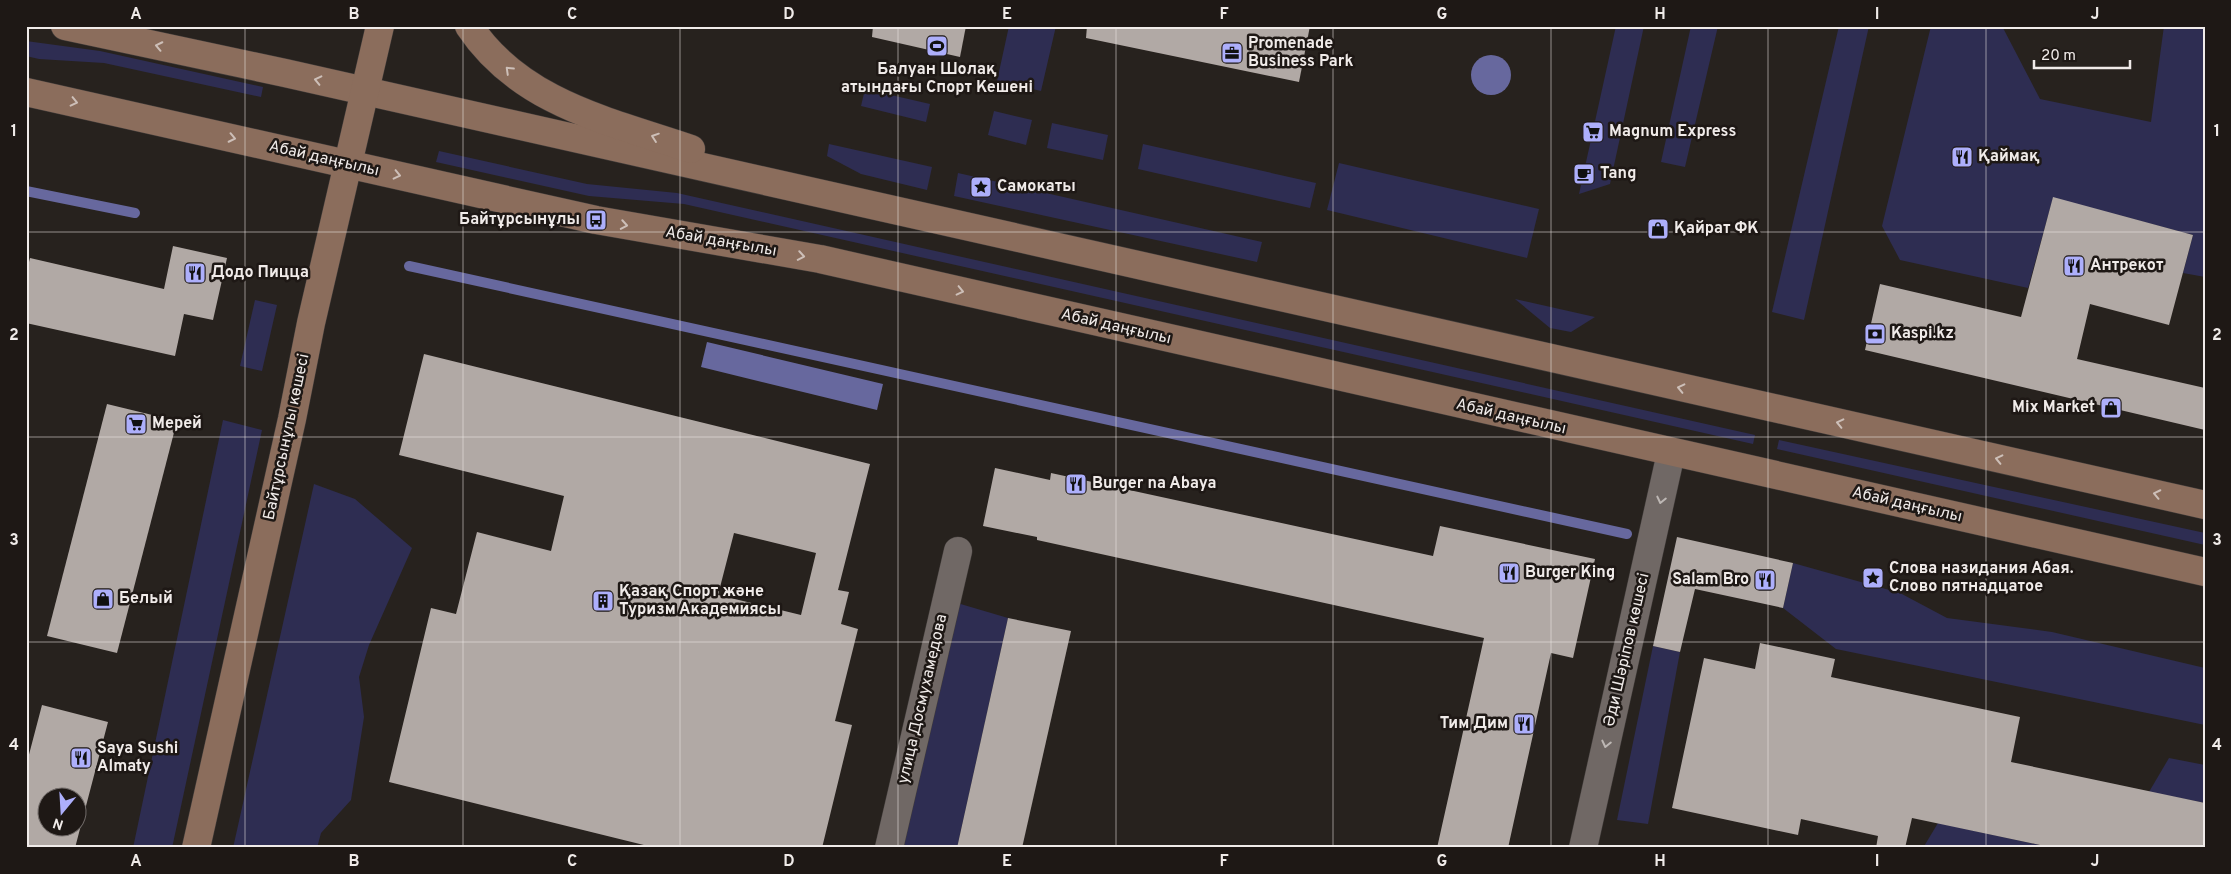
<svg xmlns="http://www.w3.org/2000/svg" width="2231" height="874" font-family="Overpass,sans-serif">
	<rect width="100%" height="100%" fill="#27221e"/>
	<!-- green -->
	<g fill="#2e2d52">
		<path d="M1009 26H1056L1041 91 997 81Z"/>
		<path d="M1616 26H1644L1610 184 1579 194Z"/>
		<path d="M1691 26H1718L1685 167 1661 162Z"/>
		<path d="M1839 26H1869L1804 320 1772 312Z"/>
		<path d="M1931 26H2002L2040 99 2151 122 2164 26H2205V277L2183 273 2193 235 2053 198 2028 288 1900 260 1882 226Z"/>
		<path d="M26 41 100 51 263 87 261 97 104 63 39 59 26 56Z"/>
		<path d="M865 89 930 104 926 122 861 106Z"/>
		<path d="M994 111 1032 120 1026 145 988 135Z"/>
		<path d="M1052 123 1108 135 1103 160 1047 148Z"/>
		<path d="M829 144 932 167 927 190 861 174 827 156Z"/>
		<path d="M1143 144 1316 183 1310 208 1138 169Z"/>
		<path d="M439 151 587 184 677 193 1755 435 1753 444 684 204 589 196 436 162Z"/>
		<path d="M1339 163 1539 209 1527 258 1327 210Z"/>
		<path d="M958 173 1262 242 1257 262 954 196Z"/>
		<path d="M1515 299 1595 317 1571 332 1550 328Z"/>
		<path d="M255 300 277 305 262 371 240 366Z"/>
		<path d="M223 420 262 430 172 848H133Z"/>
		<path d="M1779 440 2205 533V545L1777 449Z"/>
		<path d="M314 484 355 499 412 548 369 645 359 677 364 717 351 800 321 833 317 848H233Z"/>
		<path d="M1793 563 1900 593 1947 618 2052 632 2205 668V725L1836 649 1783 608Z"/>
		<path d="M947 600 1008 618 957 848H889Z"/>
		<path d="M1653 646 1680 652 1648 824 1617 820Z"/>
		<path d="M2169 758 2205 765V803L2149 792Z"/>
		<path d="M1938 823 2054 848H1923Z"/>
	</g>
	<!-- water -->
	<g fill="#67689e">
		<circle cx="1491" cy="75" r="20"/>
		<path d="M707 342 883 384 877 410 701 367Z"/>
	</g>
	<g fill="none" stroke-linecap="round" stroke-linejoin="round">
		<!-- stream -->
		<g stroke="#67689e" stroke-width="10">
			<path d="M26 191 135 213"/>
			<path d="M409 266 1627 534"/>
		</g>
	</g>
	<!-- building -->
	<g fill="#b1a9a5" fill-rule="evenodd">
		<path d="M873 26H966L960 57 872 37Z"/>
		<path d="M1087 26H1310L1299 82 1086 38Z"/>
		<path d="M2053 197 2193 235 2169 325 2090 304 2077 359 2205 388V430L1865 350 1880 284 2021 317Z"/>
		<path d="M173 246 227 258 213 320 184 314 175 356 26 323V274L30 258 164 289Z"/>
		<path d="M424 354 870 464 838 590 849 592 841 624 858 629 835 721 852 725 822 848H656L389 782 431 608 456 614 477 532 551 551 564 496 399 455ZM734 533 816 553 801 615 718 595Z"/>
		<path d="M107 404 177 421 117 653 47 636Z"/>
		<path d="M995 468 1050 480 1051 473 1433 556 1440 526 1595 559 1573 658 1551 653 1508 848H1437L1484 638 1037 540V537L983 526Z"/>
		<path d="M1677 537 1793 563 1783 608 1695 589 1680 652 1653 646Z"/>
		<path d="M1008 618 1071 631 1022 848H957Z"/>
		<path d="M1760 643 1835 659 1831 677 2020 717 2011 762 2205 803V837L2202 848H2054L1912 818 1905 848H1876L1878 836 1801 819 1798 835 1672 808 1704 658 1755 669Z"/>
		<path d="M42 705 108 722 75 848H26V766ZM48 796H78V826H48Z"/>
	</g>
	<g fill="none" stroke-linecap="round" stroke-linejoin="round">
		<!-- street casing -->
		<g stroke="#413c3a" stroke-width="29">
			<g id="street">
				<path d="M889 848 958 551"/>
				<path d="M1583 848 1671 453"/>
			</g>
		</g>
		<!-- secondary casing -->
		<g stroke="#413c3a" stroke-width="29">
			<g id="secondary">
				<path d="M65 26 285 73 2205 505"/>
				<path d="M469 26C520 103 609 121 691 149"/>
				<path d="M26 92 596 220 820 259 2205 572"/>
				<path d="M196 848 292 419 311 323 380 26"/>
			</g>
		</g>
		<!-- street -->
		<use href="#street" stroke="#706865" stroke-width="28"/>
		<!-- secondary -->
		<use href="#secondary" stroke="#8b6d5c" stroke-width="28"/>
	</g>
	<!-- one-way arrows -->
	<defs><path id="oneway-chevron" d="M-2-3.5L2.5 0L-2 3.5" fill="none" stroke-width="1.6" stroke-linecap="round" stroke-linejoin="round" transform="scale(1.25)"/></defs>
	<g stroke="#cdbfb8">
		<use href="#oneway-chevron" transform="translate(159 46) rotate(-168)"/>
		<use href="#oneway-chevron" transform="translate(509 70) rotate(-136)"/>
		<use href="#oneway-chevron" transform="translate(318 80) rotate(-167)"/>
		<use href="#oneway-chevron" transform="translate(74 102) rotate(13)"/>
		<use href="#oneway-chevron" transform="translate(655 137) rotate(-161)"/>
		<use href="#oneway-chevron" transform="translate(232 138) rotate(12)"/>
		<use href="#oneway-chevron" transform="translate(397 175) rotate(13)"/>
		<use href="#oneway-chevron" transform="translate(624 225) rotate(10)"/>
		<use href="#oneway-chevron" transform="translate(801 256) rotate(10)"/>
		<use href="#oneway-chevron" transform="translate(960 291) rotate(13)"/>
		<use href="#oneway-chevron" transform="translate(1681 388) rotate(-167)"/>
		<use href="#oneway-chevron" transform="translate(1840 423) rotate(-167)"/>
		<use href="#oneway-chevron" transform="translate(1999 459) rotate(-167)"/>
		<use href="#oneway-chevron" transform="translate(2157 494) rotate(-168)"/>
	</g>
	<g stroke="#bdb7b4">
		<use href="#oneway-chevron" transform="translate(1661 500) rotate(103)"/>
		<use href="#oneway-chevron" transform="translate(1606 744) rotate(103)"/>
	</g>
	<!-- grid -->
	<path fill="none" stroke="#f0ebe9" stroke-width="1" stroke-opacity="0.55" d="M245 26V848M463 26V848M680 26V848M898 26V848M1116 26V848M1333 26V848M1551 26V848M1768 26V848M1986 26V848M26 232H2205M26 437H2205M26 642H2205"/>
	<!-- icons -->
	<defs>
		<g id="stadium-square" transform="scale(1.125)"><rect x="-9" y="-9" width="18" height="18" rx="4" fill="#adaffb" stroke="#1e1815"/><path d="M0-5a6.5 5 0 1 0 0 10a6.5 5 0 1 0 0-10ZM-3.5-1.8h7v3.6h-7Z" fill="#111"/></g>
		<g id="office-square" transform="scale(1.125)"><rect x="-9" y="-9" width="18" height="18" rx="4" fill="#adaffb" stroke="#1e1815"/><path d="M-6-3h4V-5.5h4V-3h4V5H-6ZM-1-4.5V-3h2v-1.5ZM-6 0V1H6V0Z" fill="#111"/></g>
		<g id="supermarket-square" transform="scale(1.125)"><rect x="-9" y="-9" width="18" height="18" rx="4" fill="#adaffb" stroke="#1e1815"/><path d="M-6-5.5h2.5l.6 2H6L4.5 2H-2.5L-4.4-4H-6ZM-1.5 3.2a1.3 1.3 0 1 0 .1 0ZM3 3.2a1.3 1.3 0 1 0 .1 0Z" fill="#111"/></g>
		<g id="restaurant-square" transform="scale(1.125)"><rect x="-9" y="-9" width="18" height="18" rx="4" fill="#adaffb" stroke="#1e1815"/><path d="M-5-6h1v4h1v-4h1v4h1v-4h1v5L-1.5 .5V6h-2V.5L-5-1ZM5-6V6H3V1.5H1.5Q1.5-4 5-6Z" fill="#111"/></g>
		<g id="cafe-square" transform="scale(1.125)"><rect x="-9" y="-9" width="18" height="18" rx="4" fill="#adaffb" stroke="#1e1815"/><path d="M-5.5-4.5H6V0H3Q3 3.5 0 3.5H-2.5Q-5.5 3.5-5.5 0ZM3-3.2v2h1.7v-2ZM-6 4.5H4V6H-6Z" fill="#111"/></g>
		<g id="sight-square" transform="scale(1.125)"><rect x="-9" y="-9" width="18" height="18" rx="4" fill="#adaffb" stroke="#1e1815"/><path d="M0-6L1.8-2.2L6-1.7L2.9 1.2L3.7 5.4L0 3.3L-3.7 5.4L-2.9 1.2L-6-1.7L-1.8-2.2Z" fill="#111"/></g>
		<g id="bus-square" transform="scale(1.125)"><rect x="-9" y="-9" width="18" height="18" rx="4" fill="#adaffb" stroke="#1e1815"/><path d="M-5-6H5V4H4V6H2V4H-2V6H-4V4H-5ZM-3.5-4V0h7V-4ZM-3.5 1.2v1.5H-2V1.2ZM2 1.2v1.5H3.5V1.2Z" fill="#111"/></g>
		<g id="shop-square" transform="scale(1.125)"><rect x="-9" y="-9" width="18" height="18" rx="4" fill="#adaffb" stroke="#1e1815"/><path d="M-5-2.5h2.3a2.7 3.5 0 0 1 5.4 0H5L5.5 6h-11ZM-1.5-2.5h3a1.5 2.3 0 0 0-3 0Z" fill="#111"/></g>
		<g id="bank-square" transform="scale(1.125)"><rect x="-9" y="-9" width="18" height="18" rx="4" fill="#adaffb" stroke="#1e1815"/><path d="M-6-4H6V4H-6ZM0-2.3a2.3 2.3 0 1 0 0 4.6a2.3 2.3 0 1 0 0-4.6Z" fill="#111"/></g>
		<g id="building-square" transform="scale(1.125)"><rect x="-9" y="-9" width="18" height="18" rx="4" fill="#adaffb" stroke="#1e1815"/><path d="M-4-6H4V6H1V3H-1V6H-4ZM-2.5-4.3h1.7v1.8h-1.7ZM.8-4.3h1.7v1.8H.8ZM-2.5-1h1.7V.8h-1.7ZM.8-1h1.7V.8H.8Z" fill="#111"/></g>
	</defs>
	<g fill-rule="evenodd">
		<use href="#stadium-square" x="937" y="46"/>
		<use href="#office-square" x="1232" y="53"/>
		<use href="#supermarket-square" x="1593" y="132"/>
		<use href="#restaurant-square" x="1962" y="157"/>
		<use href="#cafe-square" x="1584" y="174"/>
		<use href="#sight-square" x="981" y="187"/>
		<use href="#bus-square" x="596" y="220"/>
		<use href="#shop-square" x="1658" y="229"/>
		<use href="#restaurant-square" x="2074" y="266"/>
		<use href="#restaurant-square" x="195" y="273"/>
		<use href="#bank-square" x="1875" y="334"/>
		<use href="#shop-square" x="2111" y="408"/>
		<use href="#supermarket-square" x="136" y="424"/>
		<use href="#restaurant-square" x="1076" y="484"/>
		<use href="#restaurant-square" x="1509" y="573"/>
		<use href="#sight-square" x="1873" y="578"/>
		<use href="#restaurant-square" x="1765" y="580"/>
		<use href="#shop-square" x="103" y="599"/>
		<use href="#building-square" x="603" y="601"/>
		<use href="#restaurant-square" x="1524" y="724"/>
		<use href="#restaurant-square" x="81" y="758"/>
	</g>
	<g text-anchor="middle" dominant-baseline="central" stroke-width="5" stroke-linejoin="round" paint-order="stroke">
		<!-- poi labels -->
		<g font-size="16" font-weight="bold" fill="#f0ebe9" stroke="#1e1815" text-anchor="start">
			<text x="1248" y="44">Promenade<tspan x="1248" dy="18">Business Park</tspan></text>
			<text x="937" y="70" text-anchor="middle">Балуан Шолақ<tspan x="937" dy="18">атындағы Спорт Кешені</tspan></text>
			<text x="1609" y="132">Magnum Express</text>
			<text x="1978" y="157">Қаймақ</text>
			<text x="1600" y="174">Tang</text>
			<text x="997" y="187">Самокаты</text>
			<text x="580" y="220" text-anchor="end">Байтұрсынұлы</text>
			<text x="1674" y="229">Қайрат ФК</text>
			<text x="2090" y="266">Антрекот</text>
			<text x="211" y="273">Додо Пицца</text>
			<text x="1891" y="334">Kaspi.kz</text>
			<text x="2095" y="408" text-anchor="end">Mix Market</text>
			<text x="152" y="424">Мерей</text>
			<text x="1092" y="484">Burger na Abaya</text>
			<text x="1889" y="569">Слова назидания Абая.<tspan x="1889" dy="18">Слово пятнадцатое</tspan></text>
			<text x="1525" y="573">Burger King</text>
			<text x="1749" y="580" text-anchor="end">Salam Bro</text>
			<text x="619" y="592">Қазақ Спорт және<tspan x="619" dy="18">Туризм Академиясы</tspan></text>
			<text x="119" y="599">Белый</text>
			<text x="1508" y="724" text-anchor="end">Тим Дим</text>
			<text x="97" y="749">Saya Sushi<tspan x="97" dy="18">Almaty</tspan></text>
		</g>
		<!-- street labels -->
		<g font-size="16" fill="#f0ebe9" stroke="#1e1815">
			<text transform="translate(324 159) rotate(13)">Абай даңғылы</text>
			<text transform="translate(721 242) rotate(10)">Абай даңғылы</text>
			<text transform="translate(1116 327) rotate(13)">Абай даңғылы</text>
			<text transform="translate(1511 417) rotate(13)">Абай даңғылы</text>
			<text transform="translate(287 437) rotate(-78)">Байтұрсынұлы көшесі</text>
			<text transform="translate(1907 505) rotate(13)">Абай даңғылы</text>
			<text transform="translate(1627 650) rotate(-77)">Әди Шәріпов көшесі</text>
			<text transform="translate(923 699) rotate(-77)">улица Досмухамедова</text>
		</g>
	</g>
	<!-- border -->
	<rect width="2231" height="874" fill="none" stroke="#1e1815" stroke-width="55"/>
	<!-- north arrow -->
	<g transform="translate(62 812) rotate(198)"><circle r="24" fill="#1e1815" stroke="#726c6a"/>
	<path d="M0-4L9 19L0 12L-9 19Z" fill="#adaffb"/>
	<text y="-8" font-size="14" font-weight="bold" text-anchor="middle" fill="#f0ebe9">N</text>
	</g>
	<!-- scale -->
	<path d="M2034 60v8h96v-8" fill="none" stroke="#f0ebe9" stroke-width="2.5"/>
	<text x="2041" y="60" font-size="15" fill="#f0ebe9" stroke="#1e1815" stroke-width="4" paint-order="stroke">20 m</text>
	<rect x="28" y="28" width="2176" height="818" fill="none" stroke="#f0ebe9" stroke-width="2"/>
	<g font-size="16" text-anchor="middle" font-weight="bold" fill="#f0ebe9">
		<text x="136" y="19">A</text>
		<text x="354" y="19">B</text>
		<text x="572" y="19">C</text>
		<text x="789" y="19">D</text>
		<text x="1007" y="19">E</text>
		<text x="1224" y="19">F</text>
		<text x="1442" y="19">G</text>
		<text x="1660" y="19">H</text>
		<text x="1877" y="19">I</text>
		<text x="2095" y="19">J</text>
		<text x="14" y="136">1</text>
		<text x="2217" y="136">1</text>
		<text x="14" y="340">2</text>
		<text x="2217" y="340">2</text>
		<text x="14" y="545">3</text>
		<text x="2217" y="545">3</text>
		<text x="14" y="750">4</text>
		<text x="2217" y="750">4</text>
		<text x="136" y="866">A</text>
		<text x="354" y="866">B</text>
		<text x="572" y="866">C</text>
		<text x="789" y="866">D</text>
		<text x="1007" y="866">E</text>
		<text x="1224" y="866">F</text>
		<text x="1442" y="866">G</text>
		<text x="1660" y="866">H</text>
		<text x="1877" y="866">I</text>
		<text x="2095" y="866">J</text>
	</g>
</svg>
